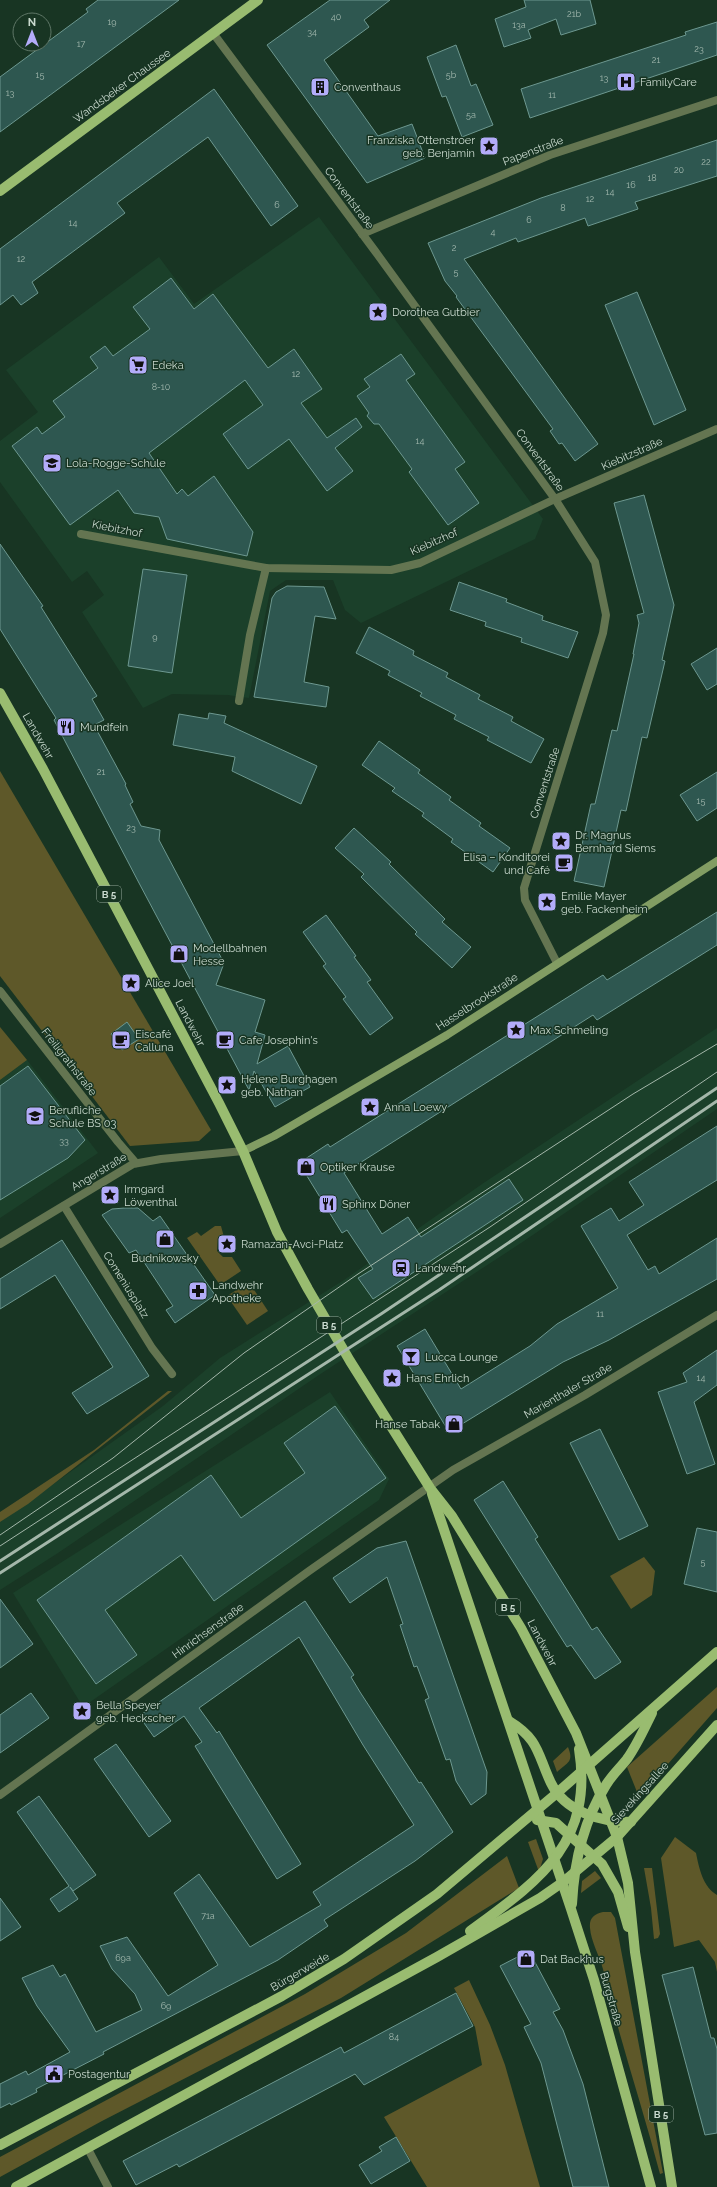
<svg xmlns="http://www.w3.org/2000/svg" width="717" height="2187" font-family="Raleway,sans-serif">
	<rect width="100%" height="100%" fill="#183523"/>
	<!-- built -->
	<g fill="#1b402a">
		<path d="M319 217 543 519 535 539 361 623 345 610 333 580H286L270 591 249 698 228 695 172 694 143 708 82 612 104 595 87 571 72 582 0 482V441L38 412 6 370 159 257 194 304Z"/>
		<path d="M717 1028V1109L524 1241 319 1375 58 1553 0 1590V1522L163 1406 220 1358 344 1280 485 1182Z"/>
		<path d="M27 1060 98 1153 0 1218V1080Z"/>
		<path d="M330 1392 389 1479 379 1500 83 1707 13 1593Z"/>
	</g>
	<!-- green -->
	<g fill="#5e5829">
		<path d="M0 771 211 1130 199 1141 130 1146 0 976Z"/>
		<path d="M0 1027 27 1060 0 1080Z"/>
		<path d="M215 1226H221L224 1237 218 1241 217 1251 223 1257H232L241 1271 220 1285 187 1238 197 1232 201 1236Z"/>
		<path d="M249 1282 268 1311 247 1325 227 1296Z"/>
		<path d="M168 1391H172L28 1504 0 1522V1512L94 1450Z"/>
		<path d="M644 1557 655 1571 652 1595 631 1609 610 1576Z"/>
		<path d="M717 1687V1708L639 1797 627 1767Z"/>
		<path d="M568 1747C574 1762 568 1762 557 1772L553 1761Z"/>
		<path d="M675 1837 696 1853C699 1868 703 1887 717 1895V1972L715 1962 699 1940 674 1947 661 1858Z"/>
		<path d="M536 1839 543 1859 539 1872 528 1842Z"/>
		<path d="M507 1856 519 1888 341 1998 102 2121 0 2177V2157L305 1994 406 1933Z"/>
		<path d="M652 1868 660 1934 658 1938 654 1939 651 1908 644 1868Z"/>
		<path d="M595 1871 601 1878 581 1893 582 1881Z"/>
		<path d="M603 1912H611L615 1918 663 2173 660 2174C642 2105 619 2038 603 1969 599 1955 591 1941 590 1928 589 1918 594 1914 603 1912Z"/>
		<path d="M469 1980 490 2025 505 2065 540 2187H427L384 2117 482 2065 475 2027 454 1988Z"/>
	</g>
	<!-- building -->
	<g fill="#2e5750" stroke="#6d9890">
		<path d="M98 0H179L0 132V77L88 12 86 9Z"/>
		<path d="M330 0H390L364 20 369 27 324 60 378 136 412 124 425 158 367 183 267 45Z"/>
		<path d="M524 0H590L596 24 561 35 556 19 528 30 531 38 504 47 495 19 526 7Z"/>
		<path d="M717 22V55L530 118 521 89 686 35 685 32Z"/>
		<path d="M456 45 471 86 476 84 493 125 462 137 446 96 442 97 427 57Z"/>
		<path d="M214 89 298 206 271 226 208 137 117 203 125 213 32 282 38 293 21 305 13 295 0 305V249Z"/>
		<path d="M717 140V176L635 202 638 209 588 226 585 218 518 242 516 238 464 259 598 444 575 461 562 443 559 444 550 431 553 429 456 297 457 296 445 281 428 243 541 198Z"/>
		<path d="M171 278 194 309 213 294 268 368 294 349 322 389 301 403 327 438 356 418 362 427 335 448 353 471 327 491 289 439 248 469 223 434 263 405 245 380 149 453 177 494 182 489 188 496 214 476 253 532 247 556 167 539 159 517 134 513 118 490 70 525 12 446 37 427 42 434 65 417 53 401 98 368 90 357 105 346 113 356 150 329 133 307Z"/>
		<path d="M637 292 686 410 654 425 605 305Z"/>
		<path d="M401 354 415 374 406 380 465 462 455 469 479 503 448 525 409 472 412 469 379 424H374L367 416 369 413 357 396 370 387 364 379Z"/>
		<path d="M644 495 674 605 662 660 665 661 647 738 642 737 626 811 621 810 604 887 574 881 591 804H595L612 730 617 731 634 654H633L639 623 637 615 644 613 614 503Z"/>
		<path d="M0 544 43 606 41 607 97 696 92 699 104 720 94 725 126 784 125 785 133 802 130 804 141 826 160 830 159 840 224 963 216 985 265 1000 255 1032 265 1035 257 1064 288 1046 310 1087 275 1107 254 1071 249 1090 139 883 54 720 56 718 0 629Z"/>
		<path d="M143 569 187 575 172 673 128 666Z"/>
		<path d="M459 582 507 599 506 602 543 616 542 620 578 632 568 658 521 642 522 638 485 626 486 622 450 610Z"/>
		<path d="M287 586 324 587 336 619 315 616 304 682 329 687 326 707 254 697 272 598 276 592Z"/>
		<path d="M369 627 414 651 413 655 448 673 446 677 480 695 478 699 513 717 511 721 544 739 531 763 487 740 489 737 454 719 456 715 420 696 422 693 388 675 390 671 356 653Z"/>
		<path d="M717 648V684L707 690 691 664Z"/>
		<path d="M209 713 226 716 224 723 317 766 301 804 232 771 235 757 173 745 179 714 208 719Z"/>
		<path d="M379 741 420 770 418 773 451 797 449 800 481 823 479 826 510 848 493 872 451 842 453 839 422 816 424 813 392 791 395 788 362 765Z"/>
		<path d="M717 772V808L697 821 680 795Z"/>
		<path d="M354 828 391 862 389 864 445 919 442 922 471 947 452 968 415 934 417 932 361 877 364 874 335 848Z"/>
		<path d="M717 912V945L597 1020 593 1015 344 1173 382 1234 408 1217 421 1237 509 1179 523 1200 373 1299 358 1278 373 1269 347 1230 342 1233 299 1163 328 1144 330 1147 603 975 607 980Z"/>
		<path d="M326 915 356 956 354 957 371 980 367 982 393 1018 370 1035 343 999 346 997 323 966 326 964 303 932Z"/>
		<path d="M127 1022 139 1039 122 1050 111 1034Z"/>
		<path d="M28 1066 85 1140 68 1158 0 1200V1086Z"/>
		<path d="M717 1126V1180L627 1235 648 1270 655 1266 659 1274 717 1238V1279L609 1340 563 1362 449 1432 397 1346 425 1329 461 1389 530 1346 557 1324 618 1288 581 1226 611 1208 619 1221 644 1205 629 1182Z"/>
		<path d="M125 1208H138L153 1221 160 1216 215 1295 175 1323 166 1310 173 1306 136 1250 129 1253 102 1215 112 1209Z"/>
		<path d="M62 1240 149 1376 87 1414 72 1393 113 1367 55 1275 0 1309V1279Z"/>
		<path d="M717 1350V1385L694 1402 715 1464 687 1474 658 1392 687 1382 683 1373Z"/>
		<path d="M335 1406 386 1478 214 1601 181 1555 105 1610 137 1655 96 1684 37 1600 211 1475 241 1518 305 1473 284 1443Z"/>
		<path d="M600 1429 648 1526 619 1540 570 1443Z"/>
		<path d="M503 1481 538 1537 535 1539 592 1630 597 1627 621 1662 595 1679 571 1645 567 1647 474 1500Z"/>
		<path d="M697 1528 717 1532V1592L684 1584Z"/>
		<path d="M406 1541 487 1772 486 1794 471 1805 456 1781 450 1759 446 1760 425 1700 429 1698 417 1666 414 1667 400 1625 403 1624 387 1577 350 1603 333 1578 377 1548Z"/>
		<path d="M0 1599 33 1644 0 1668Z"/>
		<path d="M305 1601 354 1675 351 1677 360 1692 419 1783 421 1782 453 1832 415 1861 324 1920 328 1926 278 1960 103 2052 104 2054 36 2089 37 2092 11 2105 10 2103 0 2108V2084L26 2071 28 2075 70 2052 37 2006 22 1978 53 1965 60 1977 65 1974 96 2032 142 2010 135 1994 112 1969 100 1946 127 1937 168 1996 218 1965 174 1893 199 1874 250 1947 321 1905 313 1892 414 1825 363 1745 299 1637 199 1708 217 1733 219 1731 301 1864 277 1879 195 1746 202 1742 184 1716 154 1737 139 1716Z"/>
		<path d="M31 1693 49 1718 0 1753V1715Z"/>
		<path d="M116 1744 171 1821 149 1837 94 1759Z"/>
		<path d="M39 1796 96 1875 73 1891 70 1887 78 1899 59 1912 50 1899 69 1886 17 1812Z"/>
		<path d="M0 1898 21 1927 0 1941Z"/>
		<path d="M529 1951 560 2009 553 2012 563 2030 583 2084 609 2187H573L541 2063 524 2027 531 2024 500 1966Z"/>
		<path d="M693 1967 711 2038H714L717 2049V2133L705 2135 662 1975Z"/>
		<path d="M456 1993 473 2026 364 2085 355 2074 179 2167 177 2164 136 2185 123 2161 341 2047 344 2053Z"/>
		<path d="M396 2137 410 2161 371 2184 359 2165 382 2151 379 2147Z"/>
	</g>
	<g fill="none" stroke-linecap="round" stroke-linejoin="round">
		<!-- street -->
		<g stroke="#647551" stroke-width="8">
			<path d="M213 33 375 251 555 499 595 562 606 615 603 633 524 888 525 900 557 963"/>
			<path d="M362 234 550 155 717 100"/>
			<path d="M81 534 266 568 391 570 420 563 555 499 717 429"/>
			<path d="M239 701 250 635 266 568"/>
			<path d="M0 991 118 1142 136 1163"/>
			<path d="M64 1206 152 1348 172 1374"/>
			<path d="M0 1244 133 1164 161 1159 243 1151"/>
			<path d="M0 1795 309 1571 453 1470 585 1395 717 1315"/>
			<path d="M88 2149 108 2187"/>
		</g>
		<!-- secondary -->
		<path stroke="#829d63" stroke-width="8" d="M243 1151 274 1136 447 1035 717 861"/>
		<!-- primary -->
		<g stroke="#99bc70" stroke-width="10">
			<path d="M0 191 258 0"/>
			<path d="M0 693 43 769 219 1103 243 1151 277 1232 308 1289 350 1361 430 1488 452 1516 521 1628 576 1733 617 1837 628 1883 635 1952 672 2187"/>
			<path d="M432 1494 571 1909 594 1980 651 2187"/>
			<path d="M509 1721C540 1740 537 1754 551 1783 565 1812 601 1822 631 1822"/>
			<path d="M537 1820 556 1823 602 1864 618 1892 628 1927"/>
			<path d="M572 1904C574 1863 584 1820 606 1785 612 1775 620 1768 627 1759 637 1745 644 1729 652 1713"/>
			<path d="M470 1931C538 1881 594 1844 579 1749"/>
			<path d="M0 2145 282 1996 344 1959 437 1894 557 1793 717 1652"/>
			<path d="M16 2187 437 1957 540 1898 563 1882 617 1837 717 1725"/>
		</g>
		<!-- tram -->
		<g stroke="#a4b7aa" stroke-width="1">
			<path d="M0 1535 113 1458 244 1353 358 1274 633 1094 717 1044"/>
			<path d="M0 1546 490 1227 717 1072"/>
		</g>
		<!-- rail -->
		<g stroke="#a4b7aa" stroke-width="3">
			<path d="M0 1561 381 1314 717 1088"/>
			<path d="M0 1573 439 1290 717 1101"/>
		</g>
	</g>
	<!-- icons -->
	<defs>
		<g id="hospital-square" transform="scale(1)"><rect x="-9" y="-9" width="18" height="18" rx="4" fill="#b3acf9" stroke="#183523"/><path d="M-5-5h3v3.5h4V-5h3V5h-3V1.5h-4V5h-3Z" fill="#111"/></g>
		<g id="building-square" transform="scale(1)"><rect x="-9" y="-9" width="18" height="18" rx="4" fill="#b3acf9" stroke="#183523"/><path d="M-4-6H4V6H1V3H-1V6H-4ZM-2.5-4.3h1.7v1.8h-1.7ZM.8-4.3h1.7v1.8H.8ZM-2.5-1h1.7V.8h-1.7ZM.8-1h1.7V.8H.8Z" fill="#111"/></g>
		<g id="sight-square" transform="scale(1)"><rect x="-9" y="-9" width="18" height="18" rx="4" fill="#b3acf9" stroke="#183523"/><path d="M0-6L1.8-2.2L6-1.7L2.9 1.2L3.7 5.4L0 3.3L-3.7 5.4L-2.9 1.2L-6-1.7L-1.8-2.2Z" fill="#111"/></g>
		<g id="supermarket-square" transform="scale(1)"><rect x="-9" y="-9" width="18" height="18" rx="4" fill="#b3acf9" stroke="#183523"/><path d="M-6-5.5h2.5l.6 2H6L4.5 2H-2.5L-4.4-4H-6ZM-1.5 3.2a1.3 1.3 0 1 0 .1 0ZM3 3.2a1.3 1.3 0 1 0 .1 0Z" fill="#111"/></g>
		<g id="school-square" transform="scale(1)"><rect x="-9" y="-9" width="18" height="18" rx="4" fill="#b3acf9" stroke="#183523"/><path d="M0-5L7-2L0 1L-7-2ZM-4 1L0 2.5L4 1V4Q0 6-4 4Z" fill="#111"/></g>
		<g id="restaurant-square" transform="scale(1)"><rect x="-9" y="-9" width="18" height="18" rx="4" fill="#b3acf9" stroke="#183523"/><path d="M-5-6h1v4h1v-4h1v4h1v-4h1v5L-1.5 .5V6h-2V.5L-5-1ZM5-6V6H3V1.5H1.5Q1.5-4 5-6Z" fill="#111"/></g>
		<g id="cafe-square" transform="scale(1)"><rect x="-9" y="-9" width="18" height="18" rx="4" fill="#b3acf9" stroke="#183523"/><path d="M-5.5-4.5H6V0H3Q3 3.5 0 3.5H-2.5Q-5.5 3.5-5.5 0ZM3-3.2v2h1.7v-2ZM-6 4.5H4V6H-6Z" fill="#111"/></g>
		<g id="shop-square" transform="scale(1)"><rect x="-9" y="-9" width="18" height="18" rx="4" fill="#b3acf9" stroke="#183523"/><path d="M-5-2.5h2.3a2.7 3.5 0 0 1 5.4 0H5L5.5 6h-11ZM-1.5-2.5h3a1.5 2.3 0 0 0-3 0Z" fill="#111"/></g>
		<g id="station-square" transform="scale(1)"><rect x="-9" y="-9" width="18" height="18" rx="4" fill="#b3acf9" stroke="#183523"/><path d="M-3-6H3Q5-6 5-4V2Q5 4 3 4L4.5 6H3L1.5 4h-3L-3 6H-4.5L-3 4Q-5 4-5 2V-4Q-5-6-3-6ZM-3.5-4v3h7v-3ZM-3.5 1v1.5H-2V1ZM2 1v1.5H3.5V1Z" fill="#111"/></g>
		<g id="pharmacy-square" transform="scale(1)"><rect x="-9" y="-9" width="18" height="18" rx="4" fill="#b3acf9" stroke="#183523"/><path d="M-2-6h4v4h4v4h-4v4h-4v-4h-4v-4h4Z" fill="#111"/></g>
		<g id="bar-square" transform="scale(1)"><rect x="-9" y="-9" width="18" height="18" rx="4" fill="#b3acf9" stroke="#183523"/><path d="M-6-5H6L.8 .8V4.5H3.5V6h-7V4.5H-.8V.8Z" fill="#111"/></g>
		<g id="civic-square" transform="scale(1)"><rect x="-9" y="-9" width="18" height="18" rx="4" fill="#b3acf9" stroke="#183523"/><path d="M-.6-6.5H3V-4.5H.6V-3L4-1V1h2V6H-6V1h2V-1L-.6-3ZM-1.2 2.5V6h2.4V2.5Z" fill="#111"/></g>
	</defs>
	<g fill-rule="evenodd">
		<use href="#hospital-square" x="626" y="82"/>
		<use href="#building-square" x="320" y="87"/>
		<use href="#sight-square" x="489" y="146"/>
		<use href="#sight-square" x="378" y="312"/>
		<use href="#supermarket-square" x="138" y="365"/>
		<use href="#school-square" x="52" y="463"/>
		<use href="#restaurant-square" x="66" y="727"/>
		<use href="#sight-square" x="561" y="841"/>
		<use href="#cafe-square" x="564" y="863"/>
		<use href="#sight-square" x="547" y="902"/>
		<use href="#shop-square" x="179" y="954"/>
		<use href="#sight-square" x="131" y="983"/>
		<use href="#sight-square" x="516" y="1030"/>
		<use href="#cafe-square" x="121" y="1040"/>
		<use href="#cafe-square" x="225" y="1040"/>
		<use href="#sight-square" x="227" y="1085"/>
		<use href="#sight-square" x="370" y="1107"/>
		<use href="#school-square" x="35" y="1116"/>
		<use href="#shop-square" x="306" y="1167"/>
		<use href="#sight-square" x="110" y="1195"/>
		<use href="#restaurant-square" x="328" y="1204"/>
		<use href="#shop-square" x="165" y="1239"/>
		<use href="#sight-square" x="227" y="1244"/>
		<use href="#station-square" x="401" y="1268"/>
		<use href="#pharmacy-square" x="198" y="1291"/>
		<use href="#bar-square" x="411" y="1357"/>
		<use href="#sight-square" x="392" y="1378"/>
		<use href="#shop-square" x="454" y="1424"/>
		<use href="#sight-square" x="82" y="1711"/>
		<use href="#shop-square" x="526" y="1959"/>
		<use href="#civic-square" x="54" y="2074"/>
	</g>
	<g text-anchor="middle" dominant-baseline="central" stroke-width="3" stroke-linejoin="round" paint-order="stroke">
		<!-- number labels -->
		<g font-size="9" fill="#a2b8ae">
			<text x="574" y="14">21b</text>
			<text x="336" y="17">40</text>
			<text x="112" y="22">19</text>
			<text x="519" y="25">13a</text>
			<text x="312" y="32">34</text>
			<text x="81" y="44">17</text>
			<text x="699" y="49">23</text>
			<text x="656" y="60">21</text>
			<text x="40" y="75">15</text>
			<text x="451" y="75">5b</text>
			<text x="604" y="78">13</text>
			<text x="10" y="93">13</text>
			<text x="552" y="95">11</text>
			<text x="471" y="115">5a</text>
			<text x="706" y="162">22</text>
			<text x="679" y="170">20</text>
			<text x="652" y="178">18</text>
			<text x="631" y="185">16</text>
			<text x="610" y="192">14</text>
			<text x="590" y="199">12</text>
			<text x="277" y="205">6</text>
			<text x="563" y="208">8</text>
			<text x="529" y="220">6</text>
			<text x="73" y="223">14</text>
			<text x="493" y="232">4</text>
			<text x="454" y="248">2</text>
			<text x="21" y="259">12</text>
			<text x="456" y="272">5</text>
			<text x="296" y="374">12</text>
			<text x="161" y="387">8-10</text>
			<text x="420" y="441">14</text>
			<text x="155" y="637">9</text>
			<text x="101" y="772">21</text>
			<text x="701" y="801">15</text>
			<text x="131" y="828">23</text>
			<text x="64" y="1141">33</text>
			<text x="600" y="1314">11</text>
			<text x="701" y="1378">14</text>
			<text x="703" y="1562">5</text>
			<text x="208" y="1916">71a</text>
			<text x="123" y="1958">69a</text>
			<text x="166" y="2006">69</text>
			<text x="394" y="2037">84</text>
		</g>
		<!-- shield labels -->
		<g fill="#183523" stroke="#94a89b" stroke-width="1">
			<rect x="97" y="886" width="24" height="16" rx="3"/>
			<rect x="317" y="1317" width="24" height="16" rx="3"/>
			<rect x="496" y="1599" width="24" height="16" rx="3"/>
			<rect x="649" y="2106" width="24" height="16" rx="3"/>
		</g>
		<g font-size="10" font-weight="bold" fill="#c9d9ce">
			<text x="109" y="894">B 5</text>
			<text x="329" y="1325">B 5</text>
			<text x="508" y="1607">B 5</text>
			<text x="661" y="2114">B 5</text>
		</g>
		<!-- poi labels -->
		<g font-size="11" fill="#c9d9ce" stroke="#183523" text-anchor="start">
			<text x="640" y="82">FamilyCare</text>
			<text x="334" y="87">Conventhaus</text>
			<text x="475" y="140" text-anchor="end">Franziska Ottenstroer<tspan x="475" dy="13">geb. Benjamin</tspan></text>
			<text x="392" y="312">Dorothea Gutbier</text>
			<text x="152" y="365">Edeka</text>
			<text x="66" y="463">Lola-Rogge-Schule</text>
			<text x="80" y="727">Mundfein</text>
			<text x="575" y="835">Dr. Magnus<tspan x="575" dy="13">Bernhard Siems</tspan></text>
			<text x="550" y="857" text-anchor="end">Elisa – Konditorei<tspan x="550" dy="13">und Café</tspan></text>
			<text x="561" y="896">Emilie Mayer<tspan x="561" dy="13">geb. Fackenheim</tspan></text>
			<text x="193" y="948">Modellbahnen<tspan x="193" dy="13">Hesse</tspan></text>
			<text x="145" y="983">Alice Joel</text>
			<text x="530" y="1030">Max Schmeling</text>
			<text x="135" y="1034">Eiscafé<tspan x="135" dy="13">Calluna</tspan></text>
			<text x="239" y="1040">Cafe Josephin's</text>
			<text x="241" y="1079">Helene Burghagen<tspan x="241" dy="13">geb. Nathan</tspan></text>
			<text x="384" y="1107">Anna Loewy</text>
			<text x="49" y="1110">Berufliche<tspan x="49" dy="13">Schule BS 03</tspan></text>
			<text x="320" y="1167">Optiker Krause</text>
			<text x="124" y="1189">Irmgard<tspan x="124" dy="13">Löwenthal</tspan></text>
			<text x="342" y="1204">Sphinx Döner</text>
			<text x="241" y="1244">Ramazan-Avci-Platz</text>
			<text x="165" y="1258" text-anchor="middle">Budnikowsky</text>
			<text x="415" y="1268">Landwehr</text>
			<text x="212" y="1285">Landwehr<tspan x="212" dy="13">Apotheke</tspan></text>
			<text x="425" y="1357">Lucca Lounge</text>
			<text x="406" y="1378">Hans Ehrlich</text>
			<text x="440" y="1424" text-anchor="end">Hanse Tabak</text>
			<text x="96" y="1705">Bella Speyer<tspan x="96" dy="13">geb. Heckscher</tspan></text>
			<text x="540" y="1959">Dat Backhus</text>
			<text x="68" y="2074">Postagentur</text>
		</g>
		<!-- street labels -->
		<g font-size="11" fill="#c9d9ce" stroke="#183523">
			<text transform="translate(122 86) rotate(-36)">Wandsbeker Chaussee</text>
			<text transform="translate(533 151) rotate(-21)">Papenstraße</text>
			<text transform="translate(349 198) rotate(53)">Conventstraße</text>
			<text transform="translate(632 454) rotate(-24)">Kiebitzstraße</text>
			<text transform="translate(540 460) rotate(54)">Conventstraße</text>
			<text transform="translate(117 529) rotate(11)">Kiebitzhof</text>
			<text transform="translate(434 542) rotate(-24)">Kiebitzhof</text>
			<text transform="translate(38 736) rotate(60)">Landwehr</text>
			<text transform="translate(545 783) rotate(-72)">Conventstraße</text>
			<text transform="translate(477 1002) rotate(-33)">Hasselbrookstraße</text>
			<text transform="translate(190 1023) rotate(62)">Landwehr</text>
			<text transform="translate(69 1062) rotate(52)">Freiligrathstraße</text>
			<text transform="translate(99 1172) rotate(-31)">Angerstraße</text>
			<text transform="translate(126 1285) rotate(58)">Comeniusplatz</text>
			<text transform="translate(568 1391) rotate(-30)">Marienthaler Straße</text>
			<text transform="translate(208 1631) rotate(-36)">Hinrichsenstraße</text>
			<text transform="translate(542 1643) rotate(62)">Landwehr</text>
			<text transform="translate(640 1793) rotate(-48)">Sievekingsallee</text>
			<text transform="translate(300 1972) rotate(-30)">Bürgerweide</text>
			<text transform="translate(611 1999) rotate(74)">Burgstraße</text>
		</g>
	</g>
	<!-- north arrow -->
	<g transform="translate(32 32)"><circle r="19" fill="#183523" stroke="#5f7767"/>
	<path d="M0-3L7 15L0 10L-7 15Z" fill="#b3acf9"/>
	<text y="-6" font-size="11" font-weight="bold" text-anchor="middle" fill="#c9d9ce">N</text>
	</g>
</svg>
